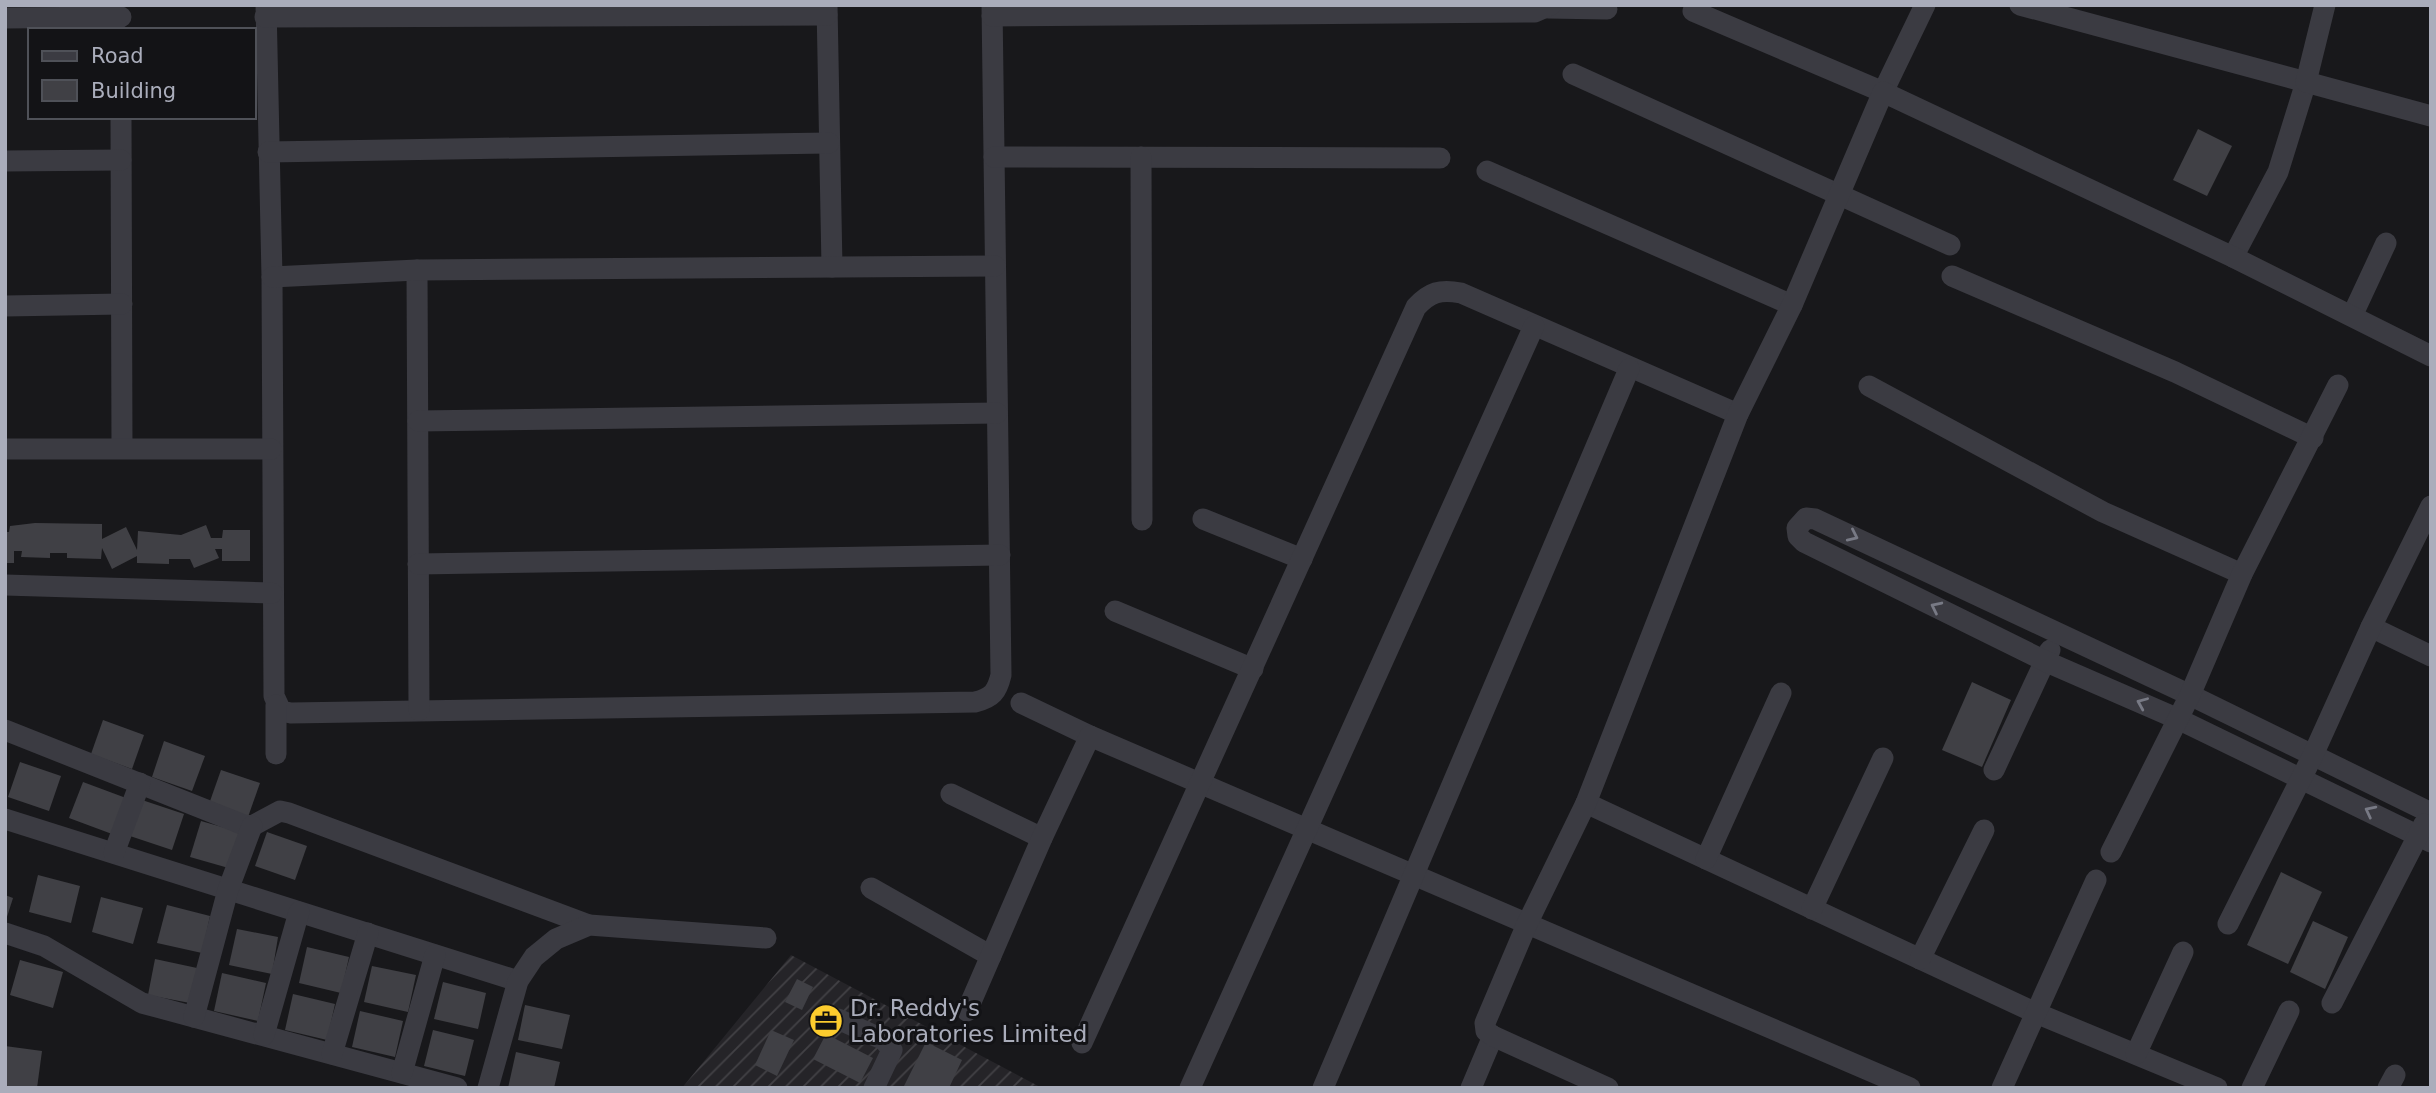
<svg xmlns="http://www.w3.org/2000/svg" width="2436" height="1093" font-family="'DejaVu Sans',sans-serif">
	<defs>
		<pattern id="industrial-furrows" width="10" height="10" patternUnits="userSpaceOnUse" patternTransform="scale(1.75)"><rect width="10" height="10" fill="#252428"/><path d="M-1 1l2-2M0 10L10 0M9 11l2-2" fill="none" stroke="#424145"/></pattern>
	</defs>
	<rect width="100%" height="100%" fill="#18181b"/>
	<!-- industrial -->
	<path fill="url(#industrial-furrows)" d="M791 955 1042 1088H682Z"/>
	<!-- building -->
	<g fill="#404045">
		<path d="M2198 129 2232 146 2207 196 2173 180Z"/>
		<path d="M35 523 102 524V539L126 527 137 550 138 531 181 535 206 525 211 538H222L223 530H250V561H222V549H215L219 558 194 568 190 559H169V564L137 563V556L112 569 102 548 101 559 67 558V553H50V558L21 557 22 551H14V563H5V532H9L10 526Z"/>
		<path d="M1972 682 2011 700 1982 767 1942 750Z"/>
		<path d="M103 720 144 735 132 769 91 754Z"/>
		<path d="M164 741 205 756 192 791 152 777Z"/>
		<path d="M20 762 61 776 49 811 8 797Z"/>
		<path d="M221 770 260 783 248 817 209 804Z"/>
		<path d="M83 782 126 798 112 834 69 818Z"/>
		<path d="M142 800 184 814 172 850 130 836Z"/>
		<path d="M201 821 243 833 232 869 190 857Z"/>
		<path d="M267 832 307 846 295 880 255 866Z"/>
		<path d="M2281 872 2322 892 2288 964 2247 945Z"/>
		<path d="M38 875 80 886 71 923 29 912Z"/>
		<path d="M5 895 13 898 6 920H5Z"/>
		<path d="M101 897 143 908 133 944 92 932Z"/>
		<path d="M167 905 210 916 202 953 157 943Z"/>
		<path d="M2313 921 2348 937 2325 989 2290 972Z"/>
		<path d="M237 929 278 937 272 974 229 965Z"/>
		<path d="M307 947 349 957 341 993 299 983Z"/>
		<path d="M155 959 197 968 190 1003 148 995Z"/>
		<path d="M20 960 63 972 53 1008 10 995Z"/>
		<path d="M372 966 416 975 408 1012 364 1002Z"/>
		<path d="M222 973 266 983 258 1021 214 1011Z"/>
		<path d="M797 979 813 987 802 1010 785 1002Z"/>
		<path d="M443 982 486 993 478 1029 434 1019Z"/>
		<path d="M293 994 335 1004 327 1040 285 1030Z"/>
		<path d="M525 1005 570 1015 562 1049 518 1040Z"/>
		<path d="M360 1011 403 1021 395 1057 352 1047Z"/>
		<path d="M433 1030 474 1040 465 1076 424 1066Z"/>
		<path d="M771 1030 794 1040 777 1076 755 1065Z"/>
		<path d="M826 1034 873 1058 860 1083 813 1059Z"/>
		<path d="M926 1042 962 1060 949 1088H903Z"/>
		<path d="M5 1046 42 1051 37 1088H5Z"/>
		<path d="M516 1052 560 1062 554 1088H508Z"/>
	</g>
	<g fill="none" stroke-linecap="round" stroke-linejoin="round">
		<!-- minor -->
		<g stroke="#3b3b42" stroke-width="21">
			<path d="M266 5 272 277 274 696 281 711 291 713 975 702C992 698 997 692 1001 675L992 5"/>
			<path d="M827 5 832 267"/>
			<path d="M2020 5 2306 82 2278 172 2233 257"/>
			<path d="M2325 5 2306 82 2431 116"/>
			<path d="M1548 8 1607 9"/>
			<path d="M1693 11 1883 92 1925 5"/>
			<path d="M992 16 1535 12 1551 5"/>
			<path d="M265 17 827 15"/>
			<path d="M5 18 121 17"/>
			<path d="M1573 74 1950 245"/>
			<path d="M121 117 122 448"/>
			<path d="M268 152 829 143"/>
			<path d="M994 157 1440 158"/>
			<path d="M1141 157 1142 520"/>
			<path d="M5 161 121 160"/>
			<path d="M1487 171 1792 305"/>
			<path d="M417 270 419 710"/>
			<path d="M1952 276 2175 372 2313 438"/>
			<path d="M272 277 417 270 995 266"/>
			<path d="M5 306 122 304"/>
			<path d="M2352 316 2386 243"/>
			<path d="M1869 386 2103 512 2242 574"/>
			<path d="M418 421 997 413"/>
			<path d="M5 449H271"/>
			<path d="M1203 519 1302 559"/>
			<path d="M418 564 1000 555"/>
			<path d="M5 585 272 593"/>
			<path d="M1115 611 1253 669"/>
			<path d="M2371 627 2431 656"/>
			<path d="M1021 703 1090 736"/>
			<path d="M276 705V754"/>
			<path d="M5 730 244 825 252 826 280 811 289 813 589 925"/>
			<path d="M1994 770 2050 650"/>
			<path d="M951 794 1042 838"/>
			<path d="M1586 803 2036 1013 2217 1088"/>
			<path d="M2431 813 2190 695 1815 519 1806 518 1797 528 1798 536 1804 542 2047 662 2178 719 2431 842"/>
			<path d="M5 819 518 981"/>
			<path d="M2111 852 2190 695 2242 574 2338 385"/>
			<path d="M114 853 140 783"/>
			<path d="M1706 859 1781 693"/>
			<path d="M871 888 991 956"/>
			<path d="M1812 909 1883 758"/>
			<path d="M2228 924 2313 755 2371 627 2431 506"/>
			<path d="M5 933 44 946 142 1003 457 1088"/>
			<path d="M1920 959 1984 830"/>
			<path d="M2332 1003 2424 824"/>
			<path d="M967 1011 1042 838 1090 736 1910 1088"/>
			<path d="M194 1017 228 890 252 826"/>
			<path d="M838 1019 884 1040 892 1050 874 1088"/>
			<path d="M264 1035 299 912"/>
			<path d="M1082 1043 1416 307C1430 292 1440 289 1461 293L1738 414"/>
			<path d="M332 1054 368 933"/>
			<path d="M2136 1054 2183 952"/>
			<path d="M402 1073 435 955"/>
			<path d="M488 1088 518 981 534 957 556 939 589 925 766 938"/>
			<path d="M1190 1088 1534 326"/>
			<path d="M1323 1088 1629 369"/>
			<path d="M1471 1088 1493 1036"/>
			<path d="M1608 1088 1493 1036 1486 1031 1485 1023 1527 924 1586 803 1738 414 1792 305 1883 92 2233 257 2431 356"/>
			<path d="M2002 1088 2096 880"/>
			<path d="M2252 1088 2289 1011"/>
			<path d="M2388 1088 2395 1075"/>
		</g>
	</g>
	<!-- one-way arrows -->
	<defs><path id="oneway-chevron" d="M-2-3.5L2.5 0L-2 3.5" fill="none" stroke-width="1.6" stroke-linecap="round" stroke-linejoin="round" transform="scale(1.75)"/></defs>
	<g stroke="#787a85">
		<use href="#oneway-chevron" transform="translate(1853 536) rotate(25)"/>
		<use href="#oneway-chevron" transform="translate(1936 607) rotate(-154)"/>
		<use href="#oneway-chevron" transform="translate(2142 703) rotate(-157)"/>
		<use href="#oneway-chevron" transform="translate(2370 811) rotate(-153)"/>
	</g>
	<!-- icons -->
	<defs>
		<g id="office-disc" transform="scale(1.75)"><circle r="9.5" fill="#fccc2e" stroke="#131316"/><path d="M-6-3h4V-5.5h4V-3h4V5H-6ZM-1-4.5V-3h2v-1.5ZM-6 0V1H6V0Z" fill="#111"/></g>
	</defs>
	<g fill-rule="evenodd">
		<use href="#office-disc" x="826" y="1021"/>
	</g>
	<g text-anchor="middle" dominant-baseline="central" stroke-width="6" stroke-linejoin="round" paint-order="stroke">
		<!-- poi labels -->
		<g font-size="23" fill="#aaadbb" stroke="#131316" text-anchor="start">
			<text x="850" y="1008">Dr. Reddy's<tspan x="850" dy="26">Laboratories Limited</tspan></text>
		</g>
	</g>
	<!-- border -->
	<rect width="2436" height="1093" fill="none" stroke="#aaadbb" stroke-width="14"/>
	<!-- legend -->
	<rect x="28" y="28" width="228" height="91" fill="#131316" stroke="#4f5158" stroke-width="2"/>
	<rect x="42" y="51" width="35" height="10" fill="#3b3b42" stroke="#4f5158" stroke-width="2"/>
	<text x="91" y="63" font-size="21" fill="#aaadbb">Road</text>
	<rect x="42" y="80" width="35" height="21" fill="#404045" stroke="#4f5158" stroke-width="2"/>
	<text x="91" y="98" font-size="21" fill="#aaadbb">Building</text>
</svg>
